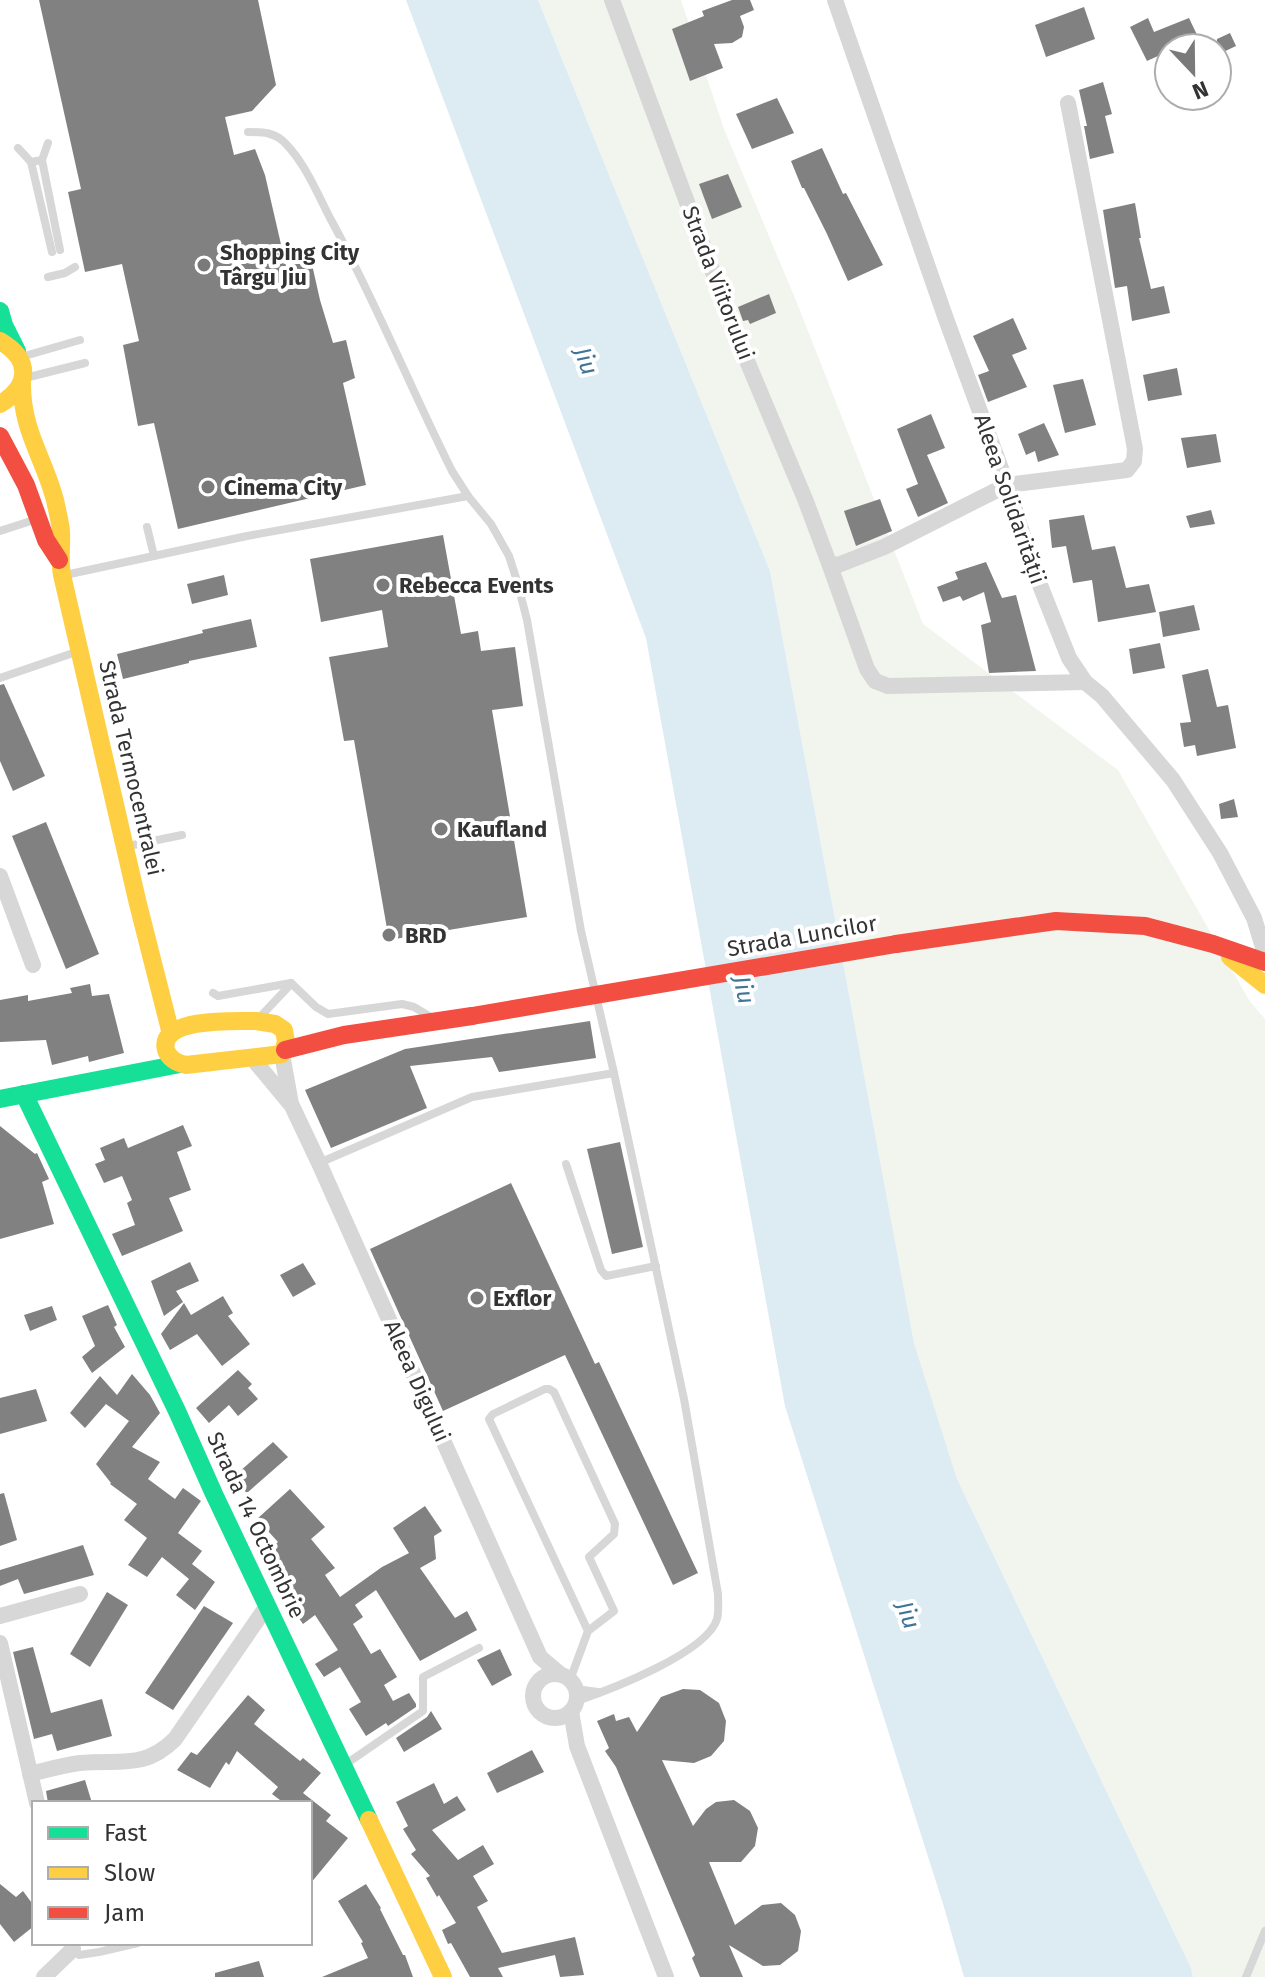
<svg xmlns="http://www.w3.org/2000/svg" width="1265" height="1977" font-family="'Fira Sans',sans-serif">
	<rect width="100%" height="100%" fill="#fff"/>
	<!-- green -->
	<path fill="#f1f5ed" d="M538 0H681L724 129 797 303 923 624 1118 770 1249 1000 1265 1019V1977H1193L1191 1968 957 1479 914 1343 770 571Z"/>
	<!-- water -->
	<path fill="#ddebf3" d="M406 0H538L770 571 914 1343 957 1479 1191 1968 1193 1977H964L944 1907 785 1406 646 638Z"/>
	<!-- building -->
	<g fill="#818181">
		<path d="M39 0H258L276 85 252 111 225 117 234 155 255 149 265 175 286 266 311 260 320 300 333 343 346 340 355 378 343 383 366 485 178 529 154 423 138 426 123 345 139 341 122 264 85 272 68 192 81 189Z"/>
		<path d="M732 0H750L754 10 740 16 744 27 742 37 732 43 714 44 723 68 690 81 672 29 704 16 702 11Z"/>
		<path d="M1084 7 1095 39 1046 57 1035 25Z"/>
		<path d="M1148 18 1154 32 1189 18 1198 37 1175 48H1169V51L1147 61 1130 27Z"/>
		<path d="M1230 33 1236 46 1217 55V39Z"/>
		<path d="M1103 82 1112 114 1105 116 1114 153 1090 159 1084 126H1087L1079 90Z"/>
		<path d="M777 98 794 133 752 149 736 114Z"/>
		<path d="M822 148 843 194 846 193 883 265 848 281 827 234 804 188H802L791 161Z"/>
		<path d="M728 174 742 207 712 219 699 184Z"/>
		<path d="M1135 203 1141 238H1139L1151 289 1164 286 1170 313 1132 321 1127 286 1115 288 1103 210Z"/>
		<path d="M769 294 776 313 750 324 748 320 743 321 738 307Z"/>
		<path d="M1013 318 1027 349 1012 355 1027 387 988 402 978 375 989 371 973 336Z"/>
		<path d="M1177 368 1182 395 1148 401 1143 375Z"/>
		<path d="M1083 379 1096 425 1065 433 1053 385Z"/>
		<path d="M931 414 945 448 927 455 948 503 918 517 906 489 918 484 897 429Z"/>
		<path d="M1044 423 1059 455 1038 462 1035 451 1026 455 1018 434Z"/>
		<path d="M1216 434 1221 462 1187 468 1181 438Z"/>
		<path d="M880 499 892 531 856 546 844 511Z"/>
		<path d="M1211 510 1215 524 1190 528 1186 516Z"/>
		<path d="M1084 515 1092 550 1115 546 1126 588 1149 584 1156 612 1098 622 1092 580 1073 583 1066 546 1052 548 1049 520Z"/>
		<path d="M443 535 461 634 478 631 481 651 515 647 523 706 492 710 527 917 389 940 354 740 344 741 329 657 388 647 382 610 321 622 310 559Z"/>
		<path d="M986 562 1002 598 1016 595 1036 671 989 673 981 625 991 622 984 592 963 601 960 596 943 602 937 587 958 579 955 572Z"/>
		<path d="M224 575 228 595 192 604 187 584Z"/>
		<path d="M1194 605 1200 630 1163 637 1159 612Z"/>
		<path d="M251 619 257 647 189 661V663L123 679 117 654 203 633 202 630Z"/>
		<path d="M1160 643 1165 668 1133 674 1129 649Z"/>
		<path d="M1208 669 1217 707 1228 705 1236 748 1197 756 1195 745 1184 747 1180 723 1191 722 1182 675Z"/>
		<path d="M4 684 45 776 13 791 0 761V685Z"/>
		<path d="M1234 799 1238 817 1221 819 1219 804Z"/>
		<path d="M46 822 99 954 66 969 12 836Z"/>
		<path d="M90 984 92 996 109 994 124 1053 89 1062 88 1056 52 1065 46 1040 0 1042V1000L28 995V1001L72 993 70 988Z"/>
		<path d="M590 1021 596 1058 499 1072 492 1057 410 1066 427 1108 331 1148 305 1090 405 1049Z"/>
		<path d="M183 1125 192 1146 177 1152 191 1190 169 1198 183 1231 122 1256 112 1234 135 1225 127 1203 132 1200 122 1176 104 1183 95 1164 105 1160 100 1148 124 1138 128 1148Z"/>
		<path d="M0 1126 35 1154 37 1153 49 1179 42 1182 54 1224 0 1239Z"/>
		<path d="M620 1142 643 1247 612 1254 587 1149Z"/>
		<path d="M511 1183 595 1364 599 1362 698 1573 673 1585 565 1355 443 1411 370 1249Z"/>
		<path d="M190 1262 199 1281 176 1291 183 1302 164 1316 151 1281Z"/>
		<path d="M303 1263 316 1284 293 1297 280 1275Z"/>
		<path d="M223 1296 233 1313 228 1316 250 1344 222 1366 197 1334 170 1350 161 1334 184 1303 191 1315Z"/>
		<path d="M108 1305 117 1325 114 1327 125 1347 92 1373 82 1357 95 1346 82 1316Z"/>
		<path d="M52 1306 57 1320 30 1331 24 1315Z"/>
		<path d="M238 1370 252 1384 248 1388 258 1399 238 1416 229 1405 209 1423 196 1408Z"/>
		<path d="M132 1374 150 1395 160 1413 132 1447 160 1462 148 1479 175 1499 183 1488 201 1501 178 1533 202 1551 192 1564 215 1582 195 1610 176 1595 189 1579 162 1557 147 1577 128 1565 147 1538 124 1520 137 1504 110 1484 111 1483 96 1464 129 1421 106 1404 85 1428 70 1413 100 1376 117 1395Z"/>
		<path d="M36 1389 47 1421 0 1434V1398Z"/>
		<path d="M273 1442 288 1457 247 1493 231 1479Z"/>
		<path d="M290 1489 325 1527 311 1539 335 1568 325 1575 340 1597 382 1567 409 1553 393 1528 425 1506 442 1531 434 1536 436 1559 420 1568 455 1618 467 1611 477 1630 420 1661 376 1590 355 1605 363 1617 353 1624 371 1654 380 1649 397 1677 384 1685 393 1701 409 1693 416 1704V1707L388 1726 386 1723 366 1736 349 1709 361 1702 340 1667 324 1677 315 1664 338 1650 315 1615 303 1624 291 1607 301 1600 276 1567 274 1569 263 1554 278 1542 257 1519Z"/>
		<path d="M4 1493 17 1540 0 1546V1494Z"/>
		<path d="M83 1545 94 1575 24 1594 18 1579 0 1586V1570Z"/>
		<path d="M107 1592 128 1605 90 1667 70 1654Z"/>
		<path d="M204 1606 233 1623 173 1710 145 1693Z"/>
		<path d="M33 1647 51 1713 102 1699 112 1736 57 1751 52 1734 34 1739 13 1652Z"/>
		<path d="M500 1649 512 1675 492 1686 477 1660Z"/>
		<path d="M683 1689 700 1690 719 1703 726 1721 724 1741 711 1756 694 1763 662 1760 693 1826 706 1809 716 1802 734 1800 750 1811 758 1828 755 1846 741 1862H709L735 1925 762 1905 781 1903 795 1915 801 1931 798 1951 780 1965 763 1966 729 1945 743 1977H700L692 1958 695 1955 616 1767 605 1751 609 1748 597 1721 614 1714 616 1721 629 1717 637 1732 661 1697Z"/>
		<path d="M248 1695 265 1710 254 1724 300 1761 303 1758 321 1773 303 1793 331 1815 326 1821 348 1838 310 1884V1803H284L272 1794 278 1787 237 1751 229 1765 226 1762 210 1788 177 1770 191 1752 197 1755Z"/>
		<path d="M431 1711 442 1729 404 1752 396 1738 427 1717Z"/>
		<path d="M532 1750 544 1772 497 1793 487 1773Z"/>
		<path d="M85 1780 92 1803H48L46 1791Z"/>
		<path d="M434 1783 444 1804 457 1796 466 1810 432 1830 458 1860 483 1845 494 1864 473 1876 488 1901 477 1907 502 1953 575 1937 584 1975 560 1977 555 1955 498 1968 503 1977H470L451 1943 448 1944 442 1930 456 1923 439 1895 437 1897 426 1878 430 1876 411 1854 416 1850 403 1829 408 1826 396 1802Z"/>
		<path d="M0 1884 16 1897 23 1891 34 1906V1926L14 1942 0 1924Z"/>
		<path d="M366 1884 381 1908 380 1909 403 1955H405L413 1977H322L368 1958 361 1943 363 1942 338 1901Z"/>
		<path d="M259 1961 264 1977H215V1973Z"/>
	</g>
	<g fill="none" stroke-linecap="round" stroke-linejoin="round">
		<!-- lane -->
		<g stroke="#d7d7d7" stroke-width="8">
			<path d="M248 132C263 132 275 132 286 144 306 165 317 193 330 218 375 300 410 387 452 471L468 496 491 524 509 556 517 581 527 620 581 931 614 1073"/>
			<path d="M18 148 31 162 42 160 48 143"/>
			<path d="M42 160 60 250"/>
			<path d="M31 162 52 252"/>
			<path d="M48 277 65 273 75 267"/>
			<path d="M21 357 80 340"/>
			<path d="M25 378 85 363"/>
			<path d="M147 527 154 556"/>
			<path d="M0 531 37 519"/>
			<path d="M65 575 247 536 468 496"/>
			<path d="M0 678 79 651"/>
			<path d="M128 846 182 835"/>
			<path d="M291 983 316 1007 328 1014 402 1004 414 1007 429 1016"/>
			<path d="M213 993 218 996 291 983"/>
			<path d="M259 1018 291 984"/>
			<path d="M319 1163 472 1097 614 1073 684 1399 718 1594C718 1601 719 1612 717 1619 707 1653 609 1690 577 1701"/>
			<path d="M566 1164 601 1270 606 1276 656 1266"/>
			<path d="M570 1680 588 1631 614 1611 589 1557 614 1534 615 1524 554 1392 549 1389H545L493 1414 489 1419 588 1631"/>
			<path d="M576 1689 598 1692"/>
			<path d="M343 1766 423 1711V1677L479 1648"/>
			<path d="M73 1949 79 1955 99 1952 138 1943"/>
			<path d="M1246 1977 1265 1931"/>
		</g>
		<!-- street -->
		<g stroke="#d7d7d7" stroke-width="16">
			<path d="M612 0 737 337 805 499 829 563 838 565 884 547 1007 485 1127 470 1134 461 1135 449 1068 103"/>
			<path d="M835 0 946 319 1007 485 1034 570 1069 658 1085 682 1102 696 1173 780 1220 853 1254 918 1265 954"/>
			<path d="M829 563 867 669 875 681 888 686 1085 682"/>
			<path d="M0 876 33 965"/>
			<path d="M282 1054 291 1104"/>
			<path d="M253 1059 292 1106 319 1163 540 1657 560 1674"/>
			<path d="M0 1616 80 1594"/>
			<path d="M0 1643 37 1803"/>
			<circle cx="555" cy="1696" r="22"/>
			<path d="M571 1711 577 1746 666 1977"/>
			<path d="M30 1774C47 1770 63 1765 80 1763 119 1759 144 1770 175 1739L267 1606"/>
			<path d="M44 1977 73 1949 72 1943"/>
		</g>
		<!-- fast -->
		<g stroke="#16e098" stroke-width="18">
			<path d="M0 311 4 325 17 351"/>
			<path d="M24 1094 177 1411 214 1494 369 1820"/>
			<path d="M0 1099 180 1064"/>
		</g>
		<!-- slow -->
		<g stroke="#ffcf43" stroke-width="18">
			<path d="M0 341C31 359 31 386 0 404"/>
			<path d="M22 385C22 431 44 458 55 500 57 510 60 521 61 531 62 546 59 559 62 575L138 904 171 1034"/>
			<path d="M1230 957 1265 985"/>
			<path d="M256 1021 275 1024 284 1030 286 1042 282 1054 186 1065C177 1063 169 1059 166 1050 157 1017 238 1021 256 1021Z"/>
			<path d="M369 1820 443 1977"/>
		</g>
		<!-- jam -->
		<g stroke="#f24e42" stroke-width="18">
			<path d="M0 436 26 485 46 540 59 560"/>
			<path d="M896 944 1056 921 1145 926 1213 944 1265 962"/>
			<path d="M285 1050 344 1035 472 1016"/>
		</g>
		<!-- jam-bridge -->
		<path stroke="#f24e42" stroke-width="18" d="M472 1016 896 944"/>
	</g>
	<!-- markers -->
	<g fill="#7a7a7a" stroke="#fff" stroke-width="3">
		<circle cx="204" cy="265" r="8"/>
		<circle cx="208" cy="487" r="8"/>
		<circle cx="383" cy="585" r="8"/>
		<circle cx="441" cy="829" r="8"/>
		<circle cx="389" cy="935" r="8"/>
		<circle cx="477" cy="1298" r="8"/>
	</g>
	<g text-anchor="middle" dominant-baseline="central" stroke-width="8" stroke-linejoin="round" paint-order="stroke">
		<!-- poi labels -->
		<g font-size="22" font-weight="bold" fill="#333" stroke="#fff" text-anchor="start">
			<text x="220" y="252">Shopping City<tspan x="220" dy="25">Târgu Jiu</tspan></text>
			<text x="224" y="487">Cinema City</text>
			<text x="399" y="585">Rebecca Events</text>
			<text x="457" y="829">Kaufland</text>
			<text x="405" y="935">BRD</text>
			<text x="493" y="1298">Exflor</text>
		</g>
		<!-- street labels -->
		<g font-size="22" fill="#333" stroke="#fff">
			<text transform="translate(718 283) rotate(69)">Strada Viitorului</text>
			<text transform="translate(1010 499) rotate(71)">Aleea Solidarității</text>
			<text transform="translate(131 768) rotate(77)">Strada Termocentralei</text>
			<text transform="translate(802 936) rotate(-10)">Strada Luncilor</text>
			<text transform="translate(417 1381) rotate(66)">Aleea Digului</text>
			<text transform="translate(256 1525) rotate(65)">Strada 14 Octombrie</text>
		</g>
		<!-- water labels -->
		<g font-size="24" font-style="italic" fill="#3f7597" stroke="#fff">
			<text transform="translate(586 361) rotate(70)">Jiu</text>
			<text transform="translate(744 990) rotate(78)">Jiu</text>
			<text transform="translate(908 1615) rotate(70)">Jiu</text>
		</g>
	</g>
	<!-- legend -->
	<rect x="32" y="1801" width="280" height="144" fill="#ffffff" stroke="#adadad" stroke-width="2"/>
	<rect x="48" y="1827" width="40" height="12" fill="#16e098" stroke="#adadad" stroke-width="2"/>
	<text x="104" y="1841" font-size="24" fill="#333333">Fast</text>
	<rect x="48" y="1867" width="40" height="12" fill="#ffcf43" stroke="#adadad" stroke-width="2"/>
	<text x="104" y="1881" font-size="24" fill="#333333">Slow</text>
	<rect x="48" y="1907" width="40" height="12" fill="#f24e42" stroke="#adadad" stroke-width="2"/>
	<text x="104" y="1921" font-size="24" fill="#333333">Jam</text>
	<!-- north arrow -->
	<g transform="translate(1193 72) rotate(158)"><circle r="38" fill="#ffffff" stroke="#adadad" stroke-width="2"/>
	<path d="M0-6L14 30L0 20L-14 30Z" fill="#7a7a7a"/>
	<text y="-12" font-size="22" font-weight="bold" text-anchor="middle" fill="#333333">N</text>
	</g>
</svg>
